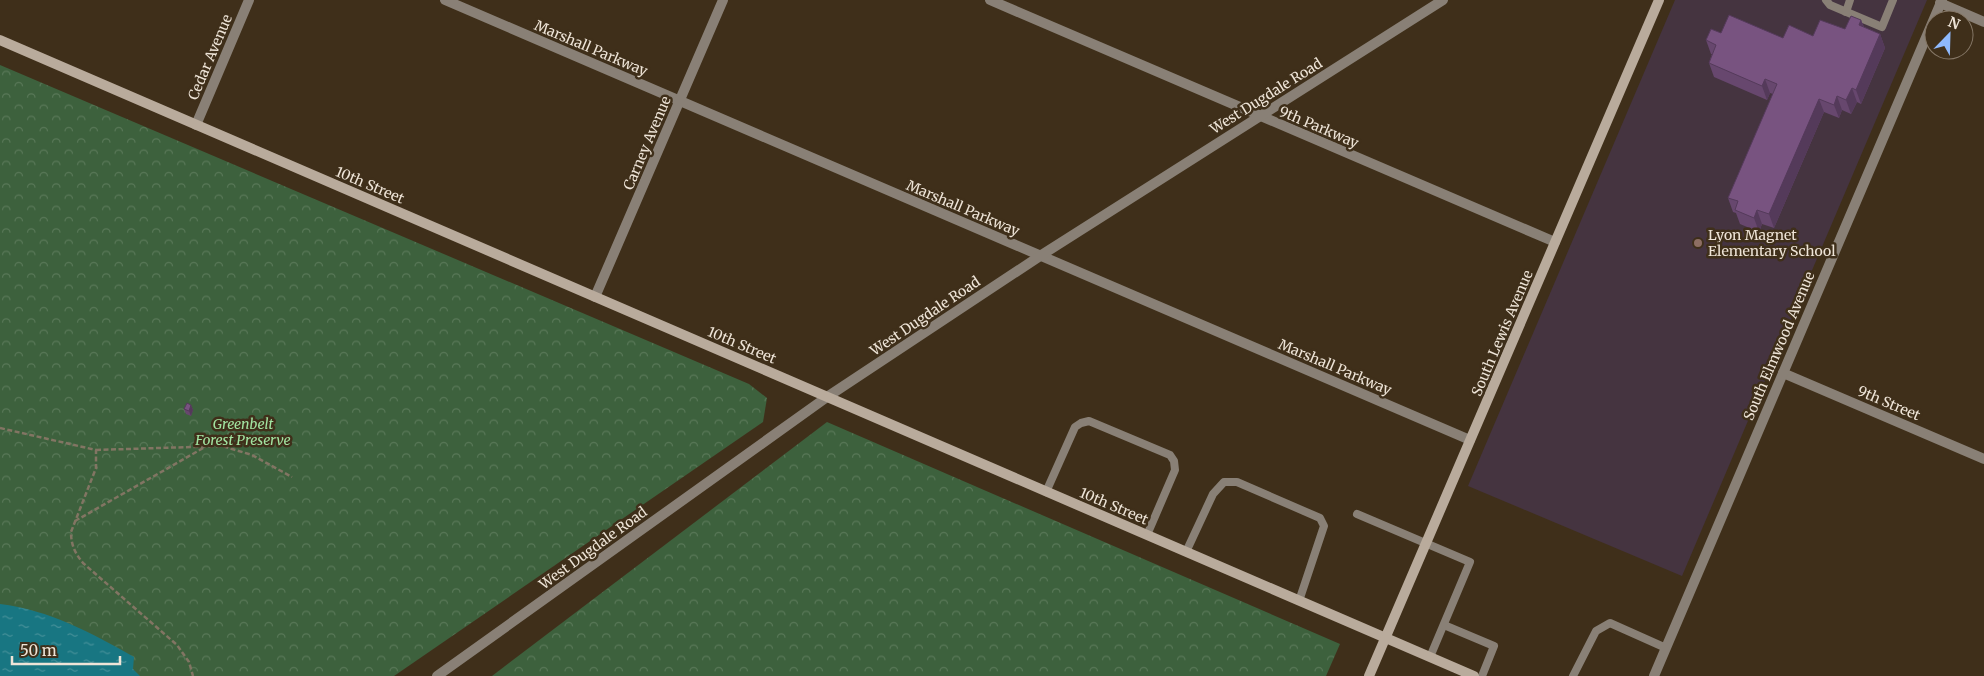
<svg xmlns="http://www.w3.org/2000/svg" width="1984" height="676" font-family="Merriweather,serif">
	<defs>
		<pattern id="park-crowns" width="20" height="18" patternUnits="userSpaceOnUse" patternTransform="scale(1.25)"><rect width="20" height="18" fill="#3d613d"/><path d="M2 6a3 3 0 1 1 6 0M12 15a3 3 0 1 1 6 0" fill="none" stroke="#597858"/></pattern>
		<pattern id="water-ripples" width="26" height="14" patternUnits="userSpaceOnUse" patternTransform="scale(1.25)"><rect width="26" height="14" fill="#187682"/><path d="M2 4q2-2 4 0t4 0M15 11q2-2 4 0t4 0" fill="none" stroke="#459099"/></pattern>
	</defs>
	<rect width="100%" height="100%" fill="#3f2f1a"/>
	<!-- education -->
	<path fill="#453440" d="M1675 0H1927L1682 576 1468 486Z"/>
	<!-- park -->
	<g fill="url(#park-crowns)">
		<path d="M0 65 749 384 767 398 763 422 394 676H0Z"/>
		<path d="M827 422 1340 644 1326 676H492Z"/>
	</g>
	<!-- water -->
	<path fill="url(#water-ripples)" d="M0 604C49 610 92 633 134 657L133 669 140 676H0Z"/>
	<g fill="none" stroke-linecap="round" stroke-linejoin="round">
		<!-- path -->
		<g stroke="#827563" stroke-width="2.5" stroke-dasharray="5 2.5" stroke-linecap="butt">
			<path d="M0 428 96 450V468L71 532C71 545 75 553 83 563L177 645 189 662 193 676"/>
			<path d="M96 450 222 446 252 455 292 477"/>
			<path d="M75 521 205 447"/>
		</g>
		<!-- lane -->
		<g stroke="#898076" stroke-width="8">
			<path d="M1826 0 1830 5 1882 27 1893 0"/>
			<path d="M1846 12 1850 0"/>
			<path d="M1046 492 1075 427 1081 423 1089 421 1170 455 1174 461 1175 470 1147 535"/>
			<path d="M1357 514 1470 562 1430 657"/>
			<path d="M1186 552 1213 494 1224 482H1237L1320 518 1324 526 1299 601"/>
			<path d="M1444 625 1494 646 1482 676"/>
			<path d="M1573 676 1596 631 1610 623 1666 648"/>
		</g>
		<!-- street -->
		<g stroke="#898076" stroke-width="10">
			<path d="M445 0 1470 440"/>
			<path d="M990 0 1555 242"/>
			<path d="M1940 3 1984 22"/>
			<path d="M196 125 249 0"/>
			<path d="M595 297 723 0"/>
			<path d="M1783 373 1984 459"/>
			<path d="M437 676 827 397 1040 256 1443 0"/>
			<path d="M1654 676 1942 0"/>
		</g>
		<!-- secondary -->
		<g stroke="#b9ab9c" stroke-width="10">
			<path d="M0 40 1474 676"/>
			<path d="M1369 676 1659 0"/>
		</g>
	</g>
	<!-- wall -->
	<g fill="#67476e">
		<path d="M1861 20 1864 27 1880 34 1885 48 1861 104 1857 102 1851 114 1842 110 1839 118 1824 112 1774 228 1762 224 1759 232 1740 224 1736 213 1733 212 1728 198 1773 94 1770 93 1767 100 1714 77 1709 63 1712 54H1711L1706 40 1721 33 1783 38 1813 36 1845 29Z"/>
		<path d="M191 405 193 410 191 416 186 414 184 409Z"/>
	</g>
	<!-- shaded-wall -->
	<g fill="#543a5a">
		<path d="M1861 20 1866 34 1859 25Z"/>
		<path d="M1880 34 1885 48 1861 104 1856 90Z"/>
		<path d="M1765 79 1770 93 1767 100 1762 86Z"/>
		<path d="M1852 88 1857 102 1851 114 1846 100Z"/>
		<path d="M1837 96 1842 110 1839 118 1834 105Z"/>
		<path d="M1819 99 1824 112 1774 228 1769 214Z"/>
		<path d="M1757 210 1762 224 1759 232 1754 218Z"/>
		<path d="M191 405 193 410 191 416 189 411Z"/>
	</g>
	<!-- building -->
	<g fill="#785380" stroke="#543a5a">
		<path d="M1729 15 1783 38 1789 25 1813 36 1820 20 1845 29 1851 16 1861 20 1859 25 1880 34 1856 90 1852 88 1846 100 1837 96 1834 105 1819 99 1769 214 1757 210 1754 218 1735 210 1738 201 1728 198 1777 84 1765 79 1762 86 1709 63 1716 45 1706 40 1711 29 1721 33Z"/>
		<path d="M187 403 191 405 189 411 184 409Z"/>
	</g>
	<!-- markers -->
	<circle fill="#8d6e63" stroke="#3f2f1a" stroke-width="2" cx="1698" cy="243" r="5"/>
	<g text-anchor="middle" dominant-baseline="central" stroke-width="5" stroke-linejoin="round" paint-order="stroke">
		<!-- street labels -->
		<g font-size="14" fill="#eee4d7" stroke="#3f2f1a">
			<text transform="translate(591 48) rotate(23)">Marshall Parkway</text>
			<text transform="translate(210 57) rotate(-67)">Cedar Avenue</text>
			<text transform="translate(1266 96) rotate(-32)">West Dugdale Road</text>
			<text transform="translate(1319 127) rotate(23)">9th Parkway</text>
			<text transform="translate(647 143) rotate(-67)">Carney Avenue</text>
			<text transform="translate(370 185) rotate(23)">10th Street</text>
			<text transform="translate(963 208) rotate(23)">Marshall Parkway</text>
			<text transform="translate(925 316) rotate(-34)">West Dugdale Road</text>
			<text transform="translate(1502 333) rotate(-67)">South Lewis Avenue</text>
			<text transform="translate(742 345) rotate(23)">10th Street</text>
			<text transform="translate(1779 346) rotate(-67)">South Elmwood Avenue</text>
			<text transform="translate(1335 367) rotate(23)">Marshall Parkway</text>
			<text transform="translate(1889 403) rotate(23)">9th Street</text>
			<text transform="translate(1114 506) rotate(23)">10th Street</text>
			<text transform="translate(593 548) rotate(-36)">West Dugdale Road</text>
		</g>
		<!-- poi labels -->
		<g font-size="14" fill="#eee4d7" stroke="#3f2f1a" text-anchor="start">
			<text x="1708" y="235">Lyon Magnet<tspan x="1708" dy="16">Elementary School</tspan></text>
		</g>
		<!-- park labels -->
		<g font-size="14" font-style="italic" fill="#a2e4a1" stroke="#3f2f1a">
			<text x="243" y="424">Greenbelt<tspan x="243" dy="16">Forest Preserve</tspan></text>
		</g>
	</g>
	<!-- north arrow -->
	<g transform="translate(1949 35) rotate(23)"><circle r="24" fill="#3f2f1a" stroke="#857766"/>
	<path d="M0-4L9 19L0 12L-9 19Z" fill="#8eb9fd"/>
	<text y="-8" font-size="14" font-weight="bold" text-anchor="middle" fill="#eee4d7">N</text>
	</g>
	<!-- scale -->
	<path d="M12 656v8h108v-8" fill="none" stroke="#eee4d7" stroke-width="2.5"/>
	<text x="20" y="656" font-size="15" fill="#eee4d7" stroke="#3f2f1a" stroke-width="4" paint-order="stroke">50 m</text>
</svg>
